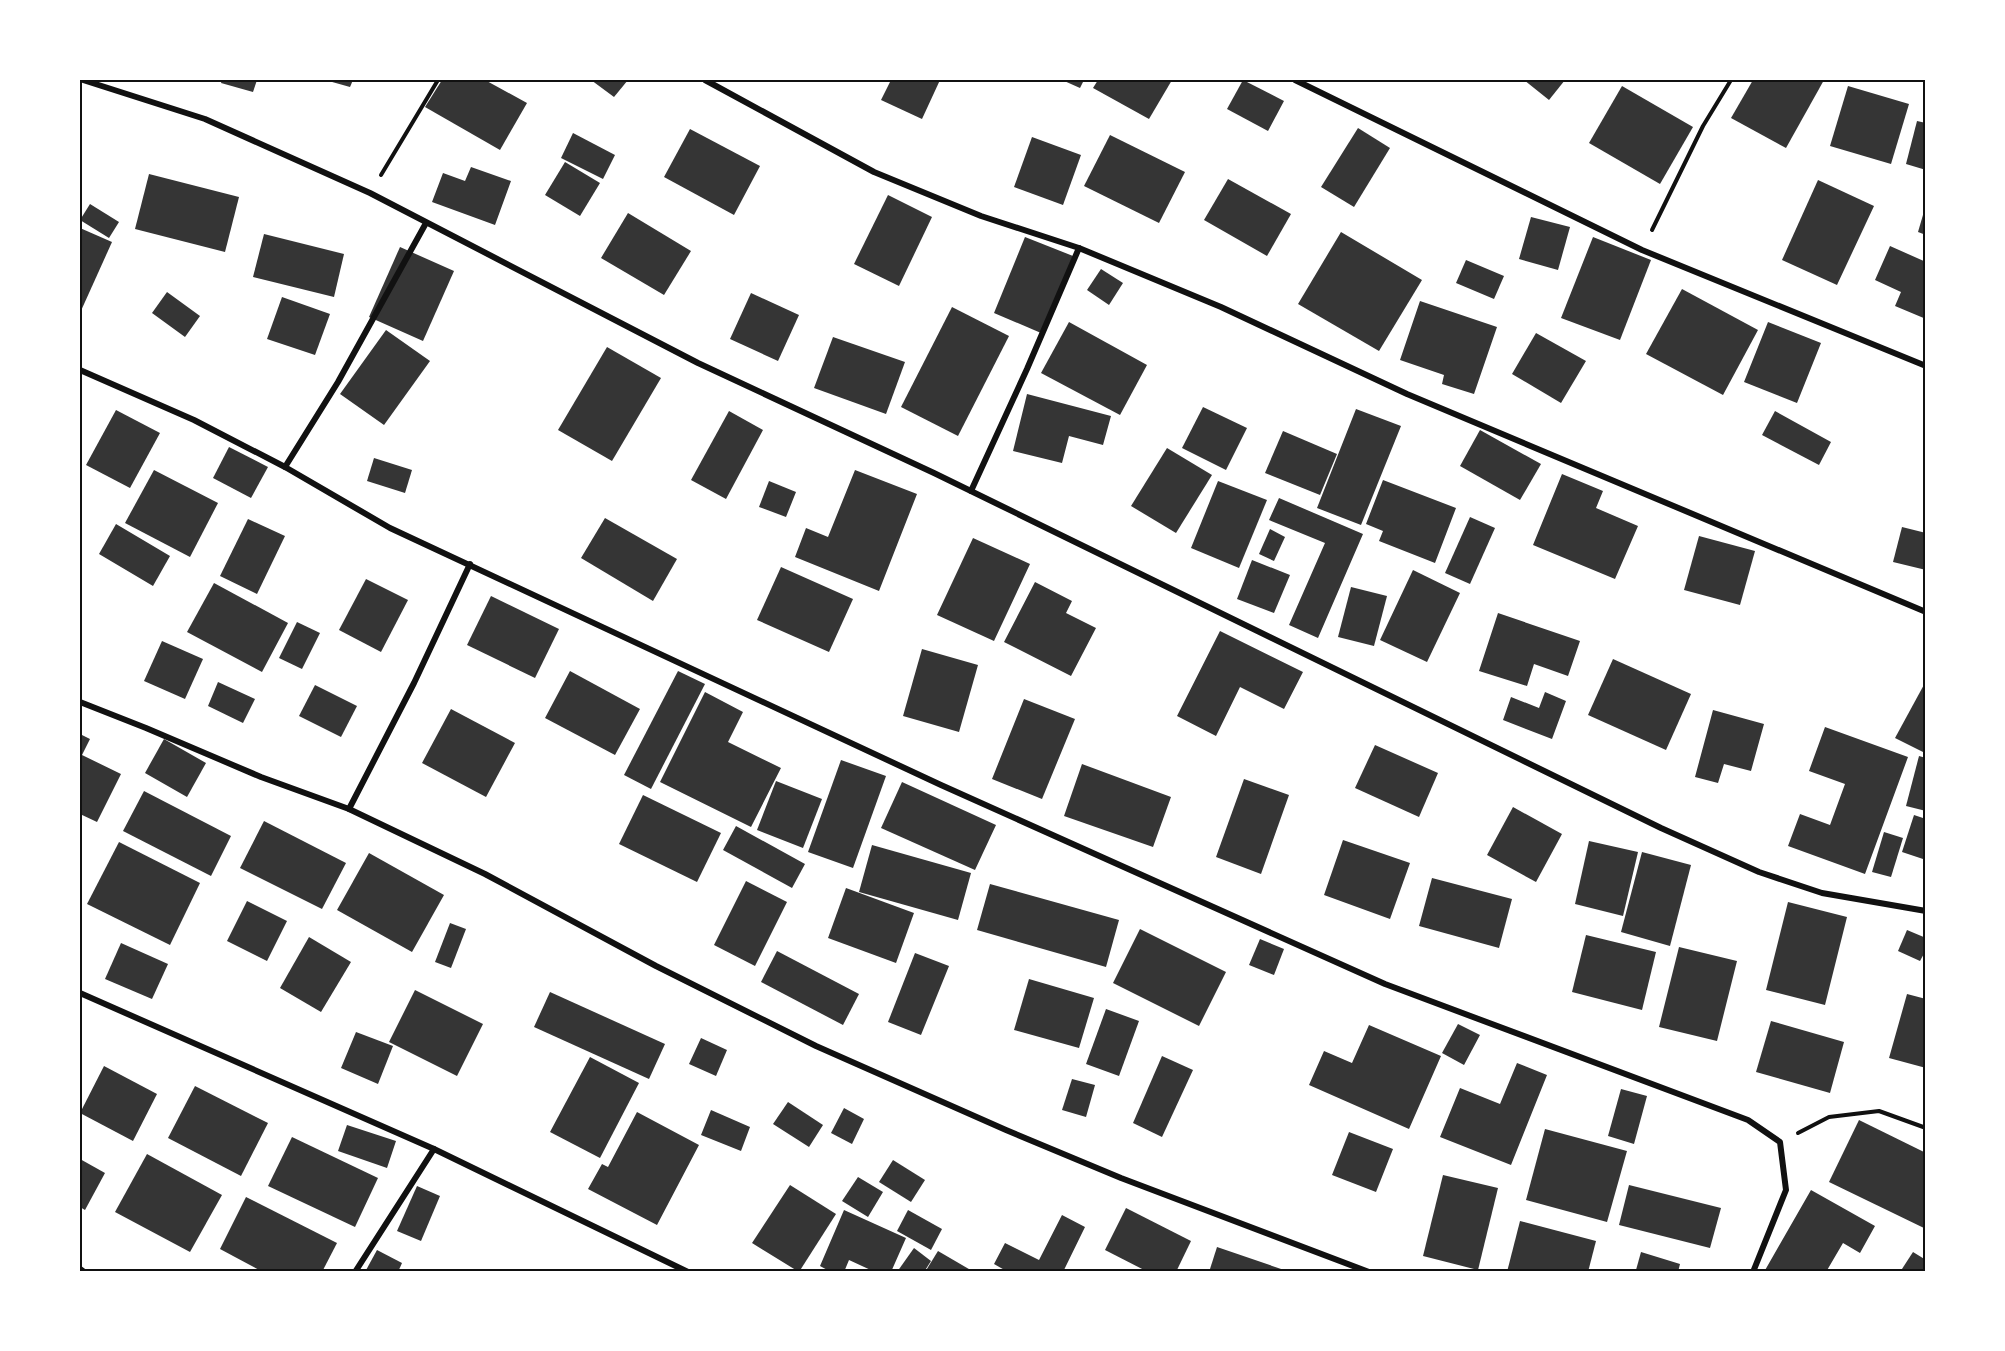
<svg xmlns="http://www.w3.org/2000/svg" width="2005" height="1351" font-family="Commissioner,sans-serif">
	<rect width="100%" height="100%" fill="#fff"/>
	<!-- building -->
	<g fill="#353535">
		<path d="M222 80H257L253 92 221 83Z"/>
		<path d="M325 80H353L350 87Z"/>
		<path d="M442 80H485L527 103 500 150 425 107Z"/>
		<path d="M591 80H628L614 97Z"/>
		<path d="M891 80H940L922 119 881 100Z"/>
		<path d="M1062 80H1084L1080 88Z"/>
		<path d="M1098 80H1172L1149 119 1093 88Z"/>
		<path d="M1243 80 1284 101 1268 131 1227 109Z"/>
		<path d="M1524 80H1565L1549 100Z"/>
		<path d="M1753 80H1824L1786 148 1731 118Z"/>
		<path d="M1622 86 1693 127 1660 184 1589 143Z"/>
		<path d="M1848 86 1909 104 1891 164 1830 146Z"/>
		<path d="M1917 121 1926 123V170L1906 164Z"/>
		<path d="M1358 128 1390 148 1354 207 1321 187Z"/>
		<path d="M690 129 760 166 734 215 664 177Z"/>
		<path d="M573 133 615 155 603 179 561 158Z"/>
		<path d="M1110 135 1185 172 1159 223 1084 186Z"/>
		<path d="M1032 137 1081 155 1063 205 1014 187Z"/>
		<path d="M565 162 600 183 580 216 545 195Z"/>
		<path d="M471 167 511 181 495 225 432 202 443 173 465 181Z"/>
		<path d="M149 174 239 197 225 252 135 229Z"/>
		<path d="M1228 179 1291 214 1267 256 1204 220Z"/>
		<path d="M1818 180 1874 206 1837 285 1782 260Z"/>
		<path d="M888 195 932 217 899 286 854 264Z"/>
		<path d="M90 204 119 222 109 238 80 220Z"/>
		<path d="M1925 208H1926V235L1918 232Z"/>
		<path d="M628 213 691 251 664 295 601 258Z"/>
		<path d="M1531 217 1570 227 1558 270 1519 259Z"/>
		<path d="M80 228 112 242 80 313Z"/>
		<path d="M1341 232 1422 280 1379 351 1298 304Z"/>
		<path d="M264 234 344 254 334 297 253 277Z"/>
		<path d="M1025 237 1073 256 1041 333 994 313Z"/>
		<path d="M1593 237 1651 260 1620 340 1561 318Z"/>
		<path d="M1890 246 1926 262V319L1895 306 1901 292 1875 280Z"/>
		<path d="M400 247 454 271 423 341 369 317Z"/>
		<path d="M1466 260 1504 276 1494 299 1456 283Z"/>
		<path d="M1101 269 1123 283 1109 305 1087 290Z"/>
		<path d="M1682 289 1758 330 1723 395 1646 354Z"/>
		<path d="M167 292 200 316 185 337 152 313Z"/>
		<path d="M751 293 799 315 778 361 730 339Z"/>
		<path d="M282 297 330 314 315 355 267 339Z"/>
		<path d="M1420 301 1497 327 1474 394 1442 384 1444 375 1400 360Z"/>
		<path d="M952 307 1009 336 958 436 901 407Z"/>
		<path d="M1069 322 1147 365 1120 415 1041 373Z"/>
		<path d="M1768 322 1821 343 1797 403 1744 382Z"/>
		<path d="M386 330 430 361 384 425 340 394Z"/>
		<path d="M1536 333 1586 361 1561 403 1512 374Z"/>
		<path d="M833 337 905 362 886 414 814 388Z"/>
		<path d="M607 347 661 378 612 461 558 430Z"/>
		<path d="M1027 394 1111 416 1103 445 1069 436 1062 463 1013 451Z"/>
		<path d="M1203 407 1247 428 1226 470 1182 448Z"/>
		<path d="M1356 409 1401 426 1361 525 1317 508Z"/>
		<path d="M116 410 160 433 130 488 86 465Z"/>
		<path d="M729 411 763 430 726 499 691 480Z"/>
		<path d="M1775 411 1831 442 1819 465 1762 435Z"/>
		<path d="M1480 430 1541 464 1520 500 1460 466Z"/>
		<path d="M1283 431 1337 454 1320 495 1265 473Z"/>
		<path d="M229 447 268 467 251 498 213 478Z"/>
		<path d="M1167 448 1212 475 1176 533 1131 506Z"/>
		<path d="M374 458 412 470 405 493 367 481Z"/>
		<path d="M154 470 218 503 190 557 125 523Z"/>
		<path d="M855 470 917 494 879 591 795 557 806 528 828 537Z"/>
		<path d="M1562 474 1603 491 1596 508 1638 526 1615 579 1533 545Z"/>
		<path d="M1383 480 1456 508 1435 563 1379 541 1383 531 1366 524Z"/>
		<path d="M769 481 796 492 786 517 759 507Z"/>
		<path d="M1218 481 1267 500 1239 568 1191 548Z"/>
		<path d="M1279 498 1363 534 1318 638 1289 625 1325 543 1269 520Z"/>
		<path d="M1470 517 1495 528 1470 584 1445 573Z"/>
		<path d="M605 518 677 559 653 601 581 558Z"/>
		<path d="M248 519 285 536 257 594 220 576Z"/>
		<path d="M116 524 170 556 153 586 99 554Z"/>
		<path d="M1902 527 1926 533V570L1893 562Z"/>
		<path d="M1270 529 1285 537 1274 561 1259 554Z"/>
		<path d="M1699 536 1755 551 1740 605 1684 590Z"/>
		<path d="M973 538 1030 564 994 641 937 615Z"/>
		<path d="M1252 560 1290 575 1274 613 1237 599Z"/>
		<path d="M781 567 853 599 829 652 757 620Z"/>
		<path d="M1413 570 1460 593 1427 662 1380 640Z"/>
		<path d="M366 579 408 600 381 652 339 630Z"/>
		<path d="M1035 582 1072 601 1066 613 1096 628 1071 676 1004 642Z"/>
		<path d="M214 583 288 623 262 672 187 632Z"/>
		<path d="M1351 587 1387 596 1374 646 1338 637Z"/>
		<path d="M491 596 559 629 535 678 467 645Z"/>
		<path d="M1498 613 1580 641 1568 676 1534 664 1527 686 1479 671Z"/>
		<path d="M297 622 320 633 302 669 279 658Z"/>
		<path d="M1220 631 1303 672 1284 709 1240 687 1216 736 1177 716Z"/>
		<path d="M162 641 203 659 185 699 144 681Z"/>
		<path d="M922 649 978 665 959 732 903 716Z"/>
		<path d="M1613 659 1691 694 1666 750 1588 715Z"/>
		<path d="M570 671 640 709 615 755 545 718Z"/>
		<path d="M678 671 705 684 651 789 624 775Z"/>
		<path d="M1926 681V746L1923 752 1895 738Z"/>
		<path d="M218 682 255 699 243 723 208 706Z"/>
		<path d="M315 685 357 706 341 737 299 716Z"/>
		<path d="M705 692 743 712 728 742 781 768 751 827 660 782Z"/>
		<path d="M1545 692 1566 701 1552 739 1503 720 1511 697 1539 708Z"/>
		<path d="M1024 699 1075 719 1042 799 992 779Z"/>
		<path d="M451 709 515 743 486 797 422 763Z"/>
		<path d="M1713 710 1764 724 1751 771 1724 764 1718 783 1695 777Z"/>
		<path d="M1825 727 1908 757 1865 874 1788 846 1800 814 1830 825 1845 784 1809 771Z"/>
		<path d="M80 734 90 739 82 755 121 774 97 822 80 814Z"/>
		<path d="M164 739 206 763 187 797 145 773Z"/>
		<path d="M1375 745 1438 773 1419 817 1355 788Z"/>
		<path d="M1919 756 1926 758V811L1906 806Z"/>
		<path d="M841 760 886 776 853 868 808 852Z"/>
		<path d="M1082 764 1171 797 1153 847 1064 816Z"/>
		<path d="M1244 779 1289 795 1261 874 1216 857Z"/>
		<path d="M776 781 822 799 803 848 757 830Z"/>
		<path d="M902 782 996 825 975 870 881 828Z"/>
		<path d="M144 791 231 836 211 876 123 831Z"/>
		<path d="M643 795 721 833 697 882 619 844Z"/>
		<path d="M1513 807 1562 834 1536 882 1487 855Z"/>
		<path d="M1914 815 1926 819V860L1902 852Z"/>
		<path d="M264 821 346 863 322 909 240 868Z"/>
		<path d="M736 826 805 864 792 888 723 850Z"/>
		<path d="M1884 832 1903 838 1891 877 1872 872Z"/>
		<path d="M1343 840 1410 863 1390 919 1324 895Z"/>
		<path d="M1589 841 1638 852 1623 916 1575 904Z"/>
		<path d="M119 842 200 883 170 945 87 904Z"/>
		<path d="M872 845 971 873 958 920 859 892Z"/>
		<path d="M1642 852 1691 865 1670 946 1621 932Z"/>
		<path d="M369 853 444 895 412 952 337 910Z"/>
		<path d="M1432 878 1512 899 1499 948 1419 926Z"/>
		<path d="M746 881 787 902 755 966 714 945Z"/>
		<path d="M990 884 1119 920 1106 967 977 930Z"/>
		<path d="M846 888 914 913 896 963 828 938Z"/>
		<path d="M247 901 287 921 267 961 227 941Z"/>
		<path d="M1788 902 1847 917 1825 1005 1766 990Z"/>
		<path d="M450 923 466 929 451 968 435 962Z"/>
		<path d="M1140 929 1226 972 1199 1026 1113 983Z"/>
		<path d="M1907 930 1926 938V950L1920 961 1898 951Z"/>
		<path d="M1586 935 1656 952 1642 1010 1572 992Z"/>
		<path d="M309 937 351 962 321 1012 280 988Z"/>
		<path d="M1260 939 1284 949 1274 975 1249 965Z"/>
		<path d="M121 943 168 964 152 999 105 979Z"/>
		<path d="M1679 947 1737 961 1717 1041 1659 1027Z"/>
		<path d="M777 951 859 994 843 1025 761 982Z"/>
		<path d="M915 953 949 966 921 1035 888 1022Z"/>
		<path d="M1029 979 1094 998 1079 1048 1014 1030Z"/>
		<path d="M415 990 483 1024 457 1076 389 1042Z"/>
		<path d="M550 992 665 1044 649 1079 534 1027Z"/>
		<path d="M1907 994 1926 999V1068L1889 1058Z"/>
		<path d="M1106 1009 1139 1021 1119 1076 1086 1064Z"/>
		<path d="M1771 1021 1844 1042 1830 1093 1756 1072Z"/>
		<path d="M1458 1024 1480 1035 1464 1065 1442 1053Z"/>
		<path d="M1369 1025 1441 1056 1409 1129 1309 1085 1324 1051 1352 1063Z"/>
		<path d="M356 1032 393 1046 378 1084 341 1068Z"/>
		<path d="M701 1038 727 1050 716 1076 689 1064Z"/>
		<path d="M1162 1056 1193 1070 1162 1137 1133 1123Z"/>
		<path d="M590 1057 639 1083 600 1158 550 1132Z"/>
		<path d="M1517 1063 1547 1075 1511 1165 1440 1137 1460 1088 1500 1104Z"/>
		<path d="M104 1066 157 1094 133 1141 80 1113Z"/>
		<path d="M1072 1079 1095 1085 1086 1117 1062 1110Z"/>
		<path d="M195 1086 268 1123 241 1176 168 1138Z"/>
		<path d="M1621 1089 1647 1096 1634 1144 1608 1136Z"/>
		<path d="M788 1102 823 1125 809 1147 773 1124Z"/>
		<path d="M844 1108 864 1119 852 1144 831 1133Z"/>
		<path d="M711 1110 750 1127 741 1151 701 1135Z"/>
		<path d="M637 1112 699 1145 657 1225 588 1189 602 1164 608 1167Z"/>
		<path d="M1859 1120 1926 1153V1229L1829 1182Z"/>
		<path d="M347 1125 396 1141 387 1168 338 1151Z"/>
		<path d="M1545 1129 1627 1151 1607 1222 1526 1200Z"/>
		<path d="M1349 1132 1393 1149 1376 1192 1332 1175Z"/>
		<path d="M292 1137 378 1178 355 1227 268 1186Z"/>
		<path d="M147 1154 222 1195 190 1252 115 1212Z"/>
		<path d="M80 1159 105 1173 85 1210 80 1207Z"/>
		<path d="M893 1160 925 1180 911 1202 879 1182Z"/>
		<path d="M1443 1175 1498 1188 1478 1270 1423 1256Z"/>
		<path d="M858 1177 883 1192 868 1217 842 1201Z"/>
		<path d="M790 1185 836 1214 799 1272 752 1243Z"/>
		<path d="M1629 1185 1721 1208 1710 1248 1619 1225Z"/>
		<path d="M417 1186 440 1196 421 1241 397 1231Z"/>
		<path d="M1811 1190 1875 1226 1860 1253 1843 1243 1826 1272H1764Z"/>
		<path d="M246 1197 337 1243 322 1272H263L220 1249Z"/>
		<path d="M1126 1208 1191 1241 1176 1272H1148L1105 1250Z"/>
		<path d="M844 1210 906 1238 891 1272H875L849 1260 844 1272H831L820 1266Z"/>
		<path d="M908 1210 942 1229 931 1250 897 1231Z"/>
		<path d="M1062 1215 1085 1227 1063 1272H1008L994 1264 1005 1243 1039 1260Z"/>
		<path d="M1520 1221 1596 1241 1588 1272H1507Z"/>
		<path d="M1217 1247 1287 1271V1272H1217L1210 1269Z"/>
		<path d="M914 1248 931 1261 924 1272H897Z"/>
		<path d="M377 1250 402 1263 398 1272H365Z"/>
		<path d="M938 1251 974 1272H925Z"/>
		<path d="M1641 1252 1680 1264 1678 1272 1636 1270Z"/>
		<path d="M1913 1252 1926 1260V1272H1900Z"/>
	</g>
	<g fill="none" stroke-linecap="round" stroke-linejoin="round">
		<!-- path -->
		<g stroke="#111" stroke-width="4">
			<path d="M381 175 438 80"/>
			<path d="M1652 230 1703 126 1731 80"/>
			<path d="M1798 1133 1829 1117 1879 1111 1926 1128"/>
		</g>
		<!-- minor -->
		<g stroke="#111" stroke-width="6">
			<path d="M83 80 205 119 370 193 698 363 934 473 1661 828 1759 872 1822 893 1926 911"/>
			<path d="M705 80 874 172 981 216 1079 248 1221 307 1407 394 1926 612"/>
			<path d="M1295 80 1642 250 1926 366"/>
			<path d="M80 370 194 420 285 467 390 528 941 785 1385 984 1748 1120 1780 1142 1786 1190 1753 1272"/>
			<path d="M285 467 338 382 426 223"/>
			<path d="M971 491 1027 369 1079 248"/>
			<path d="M80 702 146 728 261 777 349 809 485 874 656 966 816 1046 1006 1130 1121 1178 1369 1272"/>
			<path d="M349 809 414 683 470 564"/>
			<path d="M80 993 434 1149 688 1272"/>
			<path d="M80 1269 84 1272"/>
			<path d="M355 1272 434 1149"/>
		</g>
	</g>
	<!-- border -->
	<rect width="2005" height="1351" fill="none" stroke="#ffffff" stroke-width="162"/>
	<rect x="81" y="81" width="1843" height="1189" fill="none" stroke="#111" stroke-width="2"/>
</svg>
